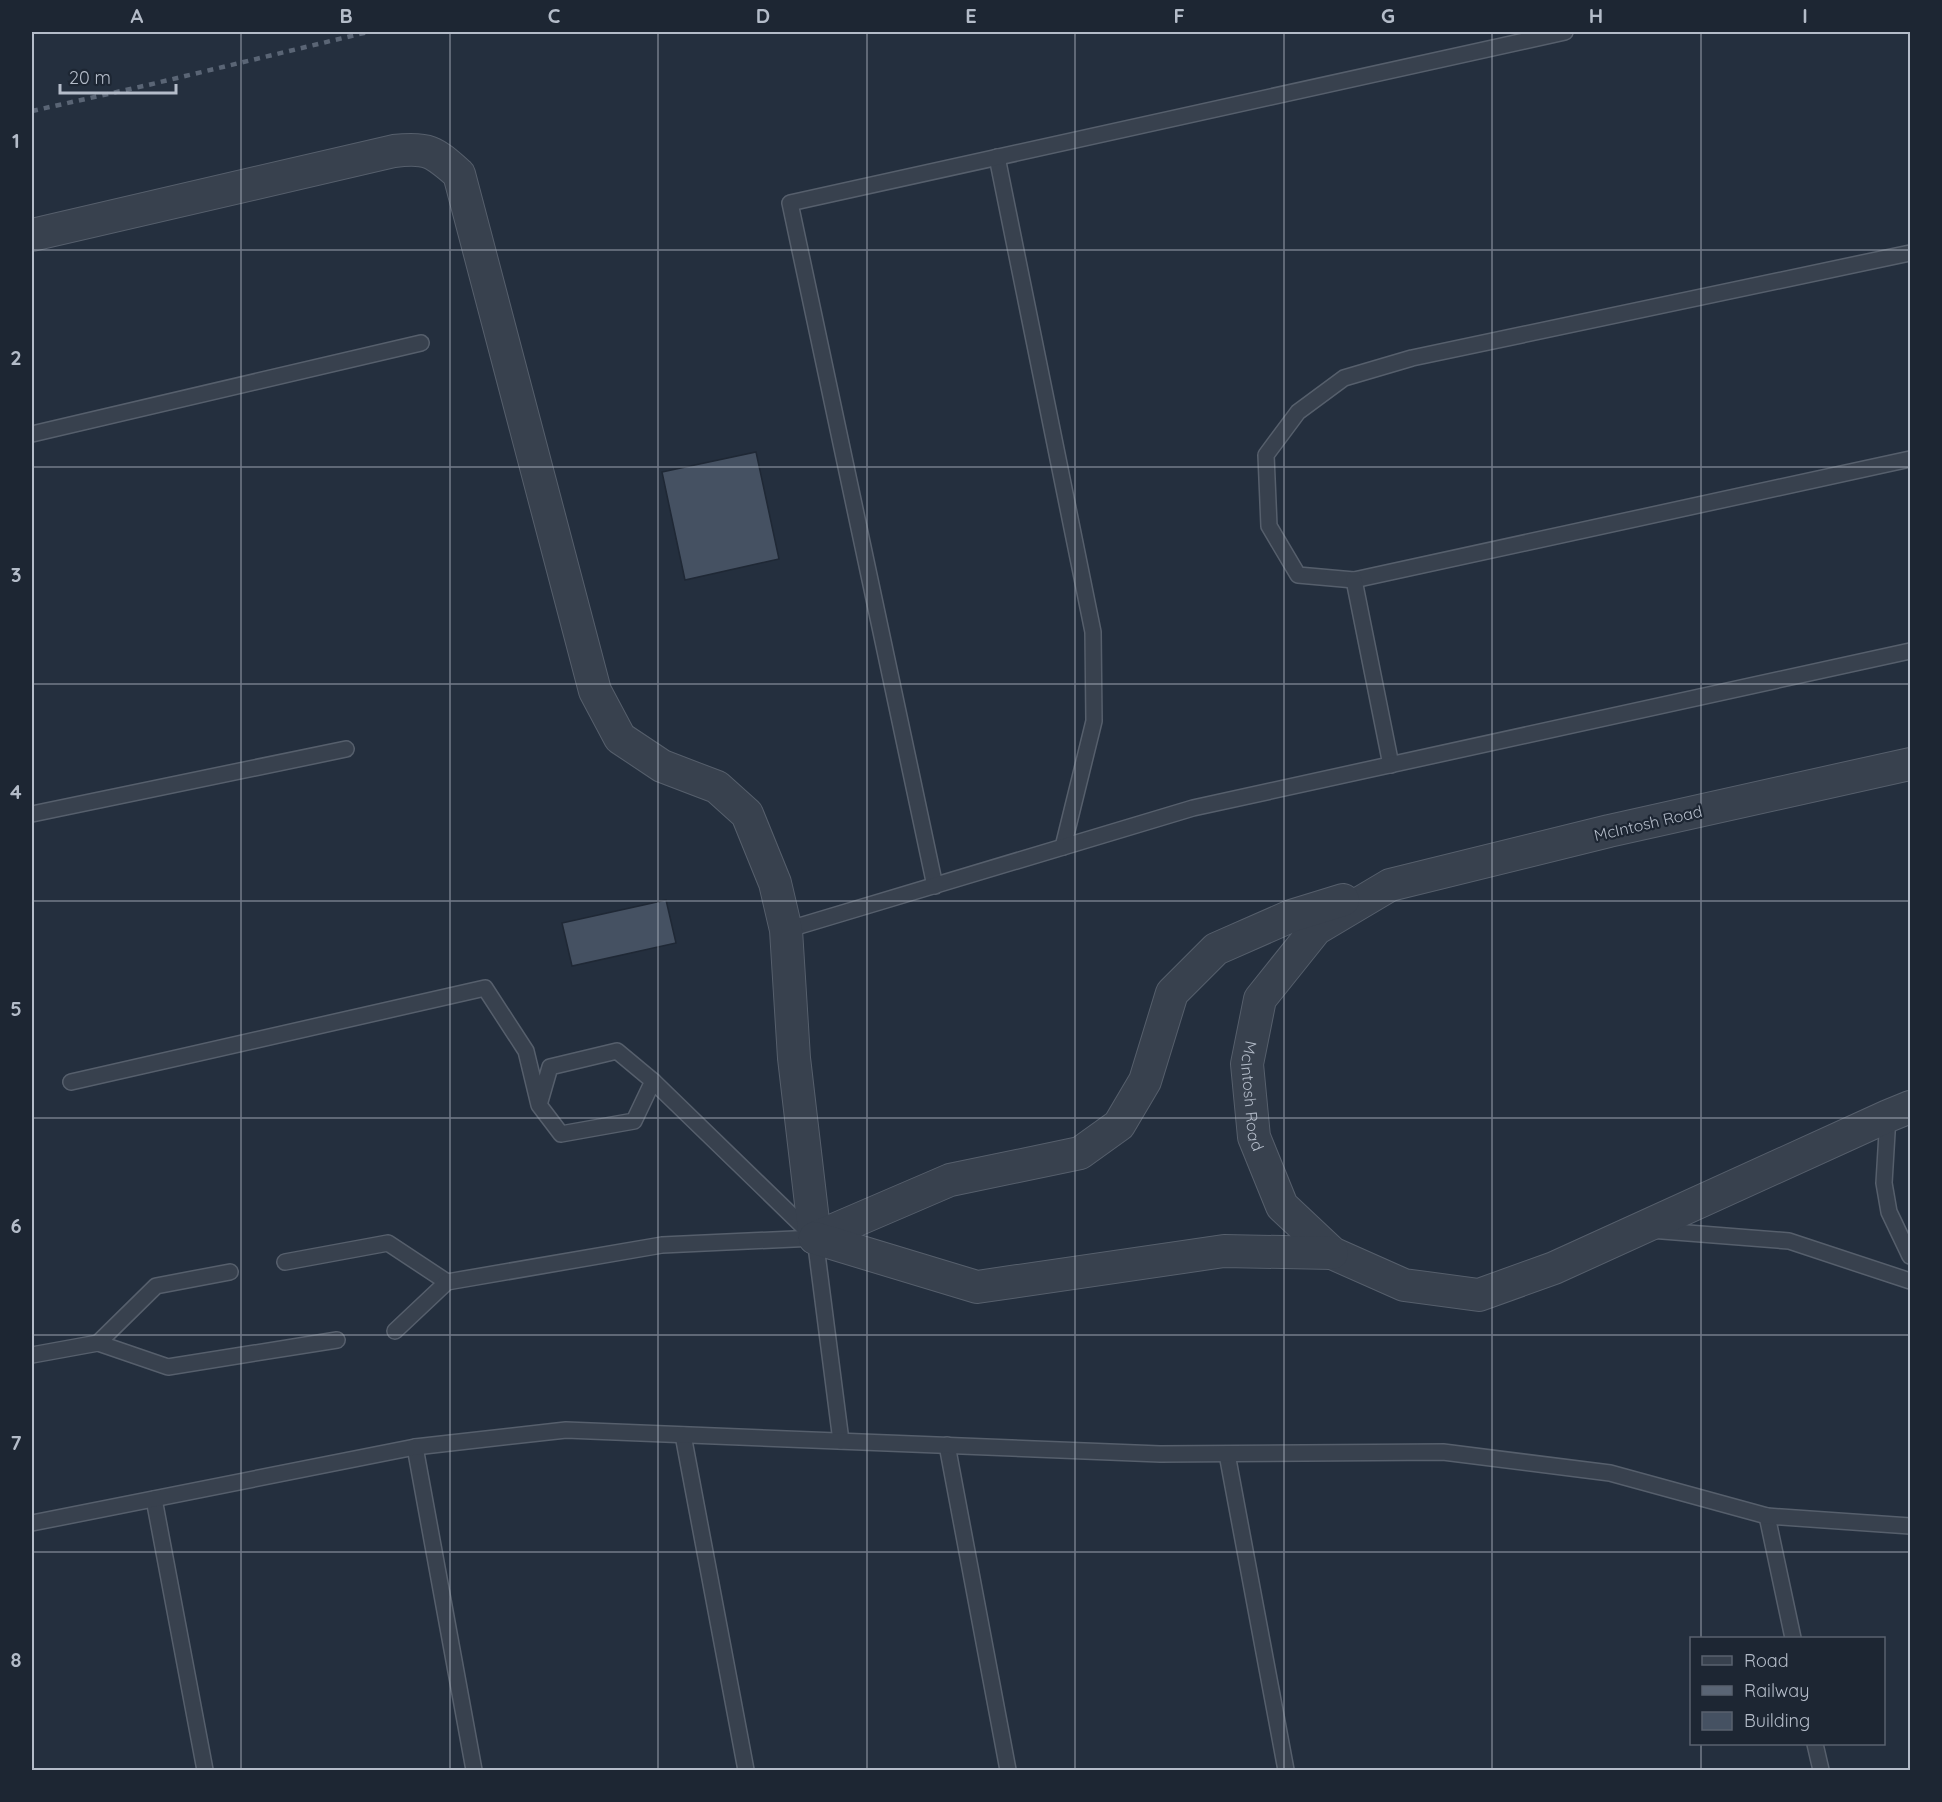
<svg xmlns="http://www.w3.org/2000/svg" width="1942" height="1802" font-family="Quicksand,sans-serif">
	<rect width="100%" height="100%" fill="#242f3e"/>
	<!-- building -->
	<g fill="#455162" stroke="#1f2835" stroke-width="1.5">
		<path d="M756 452 779 559 685 580 662 472Z"/>
		<path d="M666 900 676 943 572 966 562 923Z"/>
	</g>
	<g fill="none" stroke-linecap="round" stroke-linejoin="round">
		<!-- service casing -->
		<g stroke="#565f6c" stroke-width="18">
			<g id="service">
				<path d="M997 157 1093 632 1094 721 1063 847"/>
				<path d="M1910 253 1412 358 1344 378 1298 412 1266 455 1269 526 1298 575 1354 580 1910 459"/>
				<path d="M32 434 421 343"/>
				<path d="M1354 580 1391 765"/>
				<path d="M32 814 346 749"/>
				<path d="M935 886 790 203 1565 32"/>
				<path d="M786 930 1193 808 1910 651"/>
				<path d="M653 1081 815 1238 841 1441"/>
				<path d="M71 1082 485 988 526 1051 539 1105 561 1134 634 1121 653 1081 617 1051 550 1067 539 1105"/>
				<path d="M1888 1116 1884 1183 1889 1212 1910 1256"/>
				<path d="M1650 1230 1789 1241 1910 1281"/>
				<path d="M285 1262 388 1243 447 1282"/>
				<path d="M395 1331 447 1282 662 1245 815 1238"/>
				<path d="M98 1343 156 1286 230 1272"/>
				<path d="M32 1355 98 1343 168 1367 337 1340"/>
				<path d="M683 1435 746 1770"/>
				<path d="M947 1445 1008 1770"/>
				<path d="M415 1447 474 1770"/>
				<path d="M1227 1454 1286 1770"/>
				<path d="M154 1499 205 1770"/>
				<path d="M1767 1516 1793 1638"/>
				<path d="M32 1523 415 1447 566 1430 1160 1454 1443 1452 1610 1473 1767 1516 1910 1526"/>
				<path d="M1815 1744 1821 1770"/>
			</g>
		</g>
		<!-- minor casing -->
		<g stroke="#565f6c" stroke-width="34">
			<g id="minor">
				<path d="M32 235 394 151C429 147 434 152 459 174L595 691 620 738 662 766 717 787 747 814 775 883 786 930 794 1058 815 1238"/>
				<path id="s1" d="M1910 764 1609 831 1390 885 1316 929 1260 999 1247 1064 1254 1137 1282 1206 1332 1253 1404 1285 1479 1295 1554 1268 1888 1116 1910 1107"/>
				<path d="M815 1238 950 1180 1080 1153 1119 1125 1145 1081 1172 993 1216 949 1291 916 1343 900"/>
				<path d="M815 1238 977 1287 1224 1251 1332 1253"/>
			</g>
		</g>
		<!-- service -->
		<use href="#service" stroke="#38414e" stroke-width="15"/>
		<!-- minor -->
		<use href="#minor" stroke="#38414e" stroke-width="32"/>
		<!-- rail -->
		<path stroke="#5a6575" stroke-width="4.5" stroke-dasharray="6 6" stroke-linecap="butt" d="M32 111 148 85 368 32"/>
	</g>
	<!-- grid -->
	<path fill="none" stroke="#b4bcc9" stroke-width="1.5" stroke-opacity="0.55" d="M241 32V1770M450 32V1770M658 32V1770M867 32V1770M1075 32V1770M1284 32V1770M1492 32V1770M1701 32V1638M32 250H1910M32 467H1910M32 684H1910M32 901H1910M32 1118H1910M32 1335H1910M32 1552H1910M1701 1744V1770"/>
	<g text-anchor="middle" dominant-baseline="central" stroke-width="4.5" stroke-linejoin="round" paint-order="stroke">
		<!-- street labels -->
		<g font-size="16" fill="#b4bcc9" stroke="#1d2633">
			<text transform="translate(1648 823) rotate(-13)">McIntosh Road</text>
			<text stroke="none"><textPath href="#s1" startOffset="808">McIntosh Road</textPath></text>
		</g>
	</g>
	<!-- border -->
	<rect width="1942" height="1802" fill="none" stroke="#1d2633" stroke-width="66"/>
	<!-- legend -->
	<rect x="1690" y="1637" width="195" height="108" fill="#1d2633" stroke="#59626f" stroke-width="1.5"/>
	<rect x="1702" y="1656" width="30" height="9" fill="#38414e" stroke="#59626f" stroke-width="1.5"/>
	<text x="1744" y="1667" font-size="18" fill="#b4bcc9">Road</text>
	<rect x="1702" y="1686" width="30" height="9" fill="#5a6575" stroke="#59626f" stroke-width="1.5"/>
	<text x="1744" y="1697" font-size="18" fill="#b4bcc9">Railway</text>
	<rect x="1702" y="1712" width="30" height="18" fill="#455162" stroke="#59626f" stroke-width="1.5"/>
	<text x="1744" y="1727" font-size="18" fill="#b4bcc9">Building</text>
	<!-- scale -->
	<path d="M60 84v9h116v-9" fill="none" stroke="#b4bcc9" stroke-width="3"/>
	<text x="69" y="84" font-size="18" fill="#b4bcc9" stroke="#1d2633" stroke-width="4.5" paint-order="stroke">20 m</text>
	<rect x="33" y="33" width="1876" height="1736" fill="none" stroke="#b4bcc9" stroke-width="2"/>
	<g font-size="20" text-anchor="middle" font-weight="bold" fill="#b4bcc9">
		<text x="137" y="23">A</text>
		<text x="346" y="23">B</text>
		<text x="554" y="23">C</text>
		<text x="763" y="23">D</text>
		<text x="971" y="23">E</text>
		<text x="1179" y="23">F</text>
		<text x="1388" y="23">G</text>
		<text x="1596" y="23">H</text>
		<text x="1805" y="23">I</text>
		<text x="16" y="148">1</text>
		<text x="16" y="365">2</text>
		<text x="16" y="582">3</text>
		<text x="16" y="799">4</text>
		<text x="16" y="1016">5</text>
		<text x="16" y="1233">6</text>
		<text x="16" y="1450">7</text>
		<text x="16" y="1667">8</text>
	</g>
</svg>
